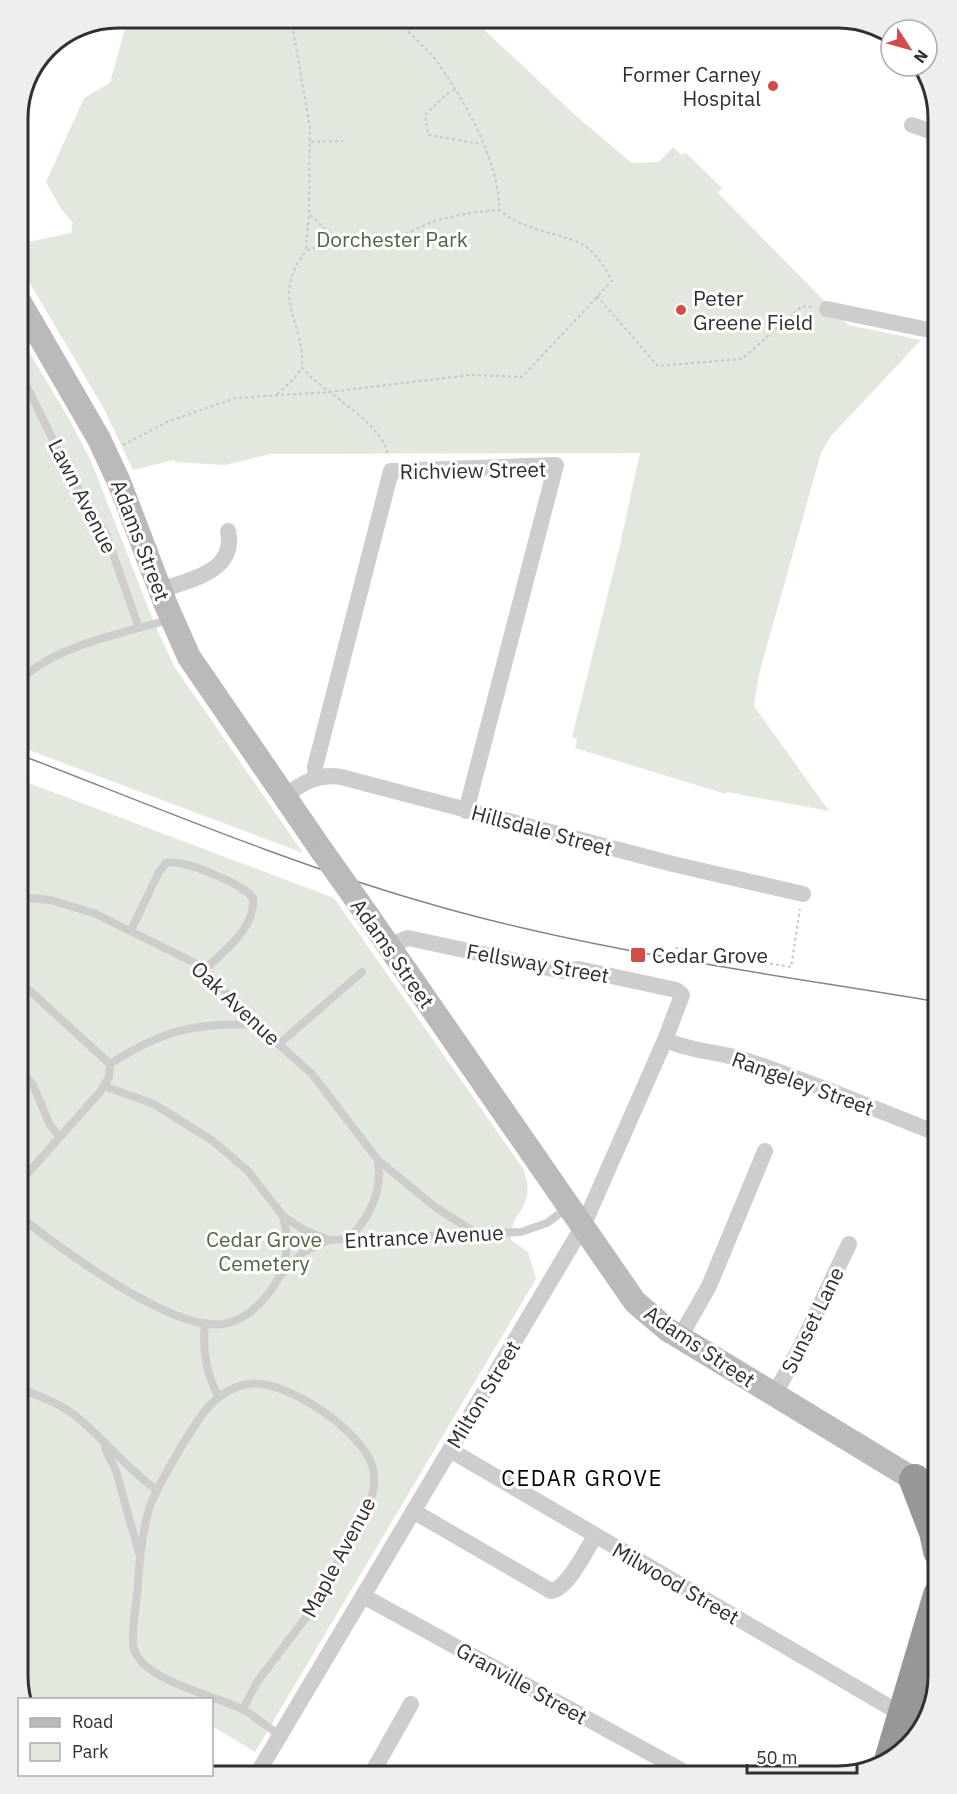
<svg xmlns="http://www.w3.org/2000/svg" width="957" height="1794" font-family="'IBM Plex Sans',sans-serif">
	<rect width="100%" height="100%" fill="#fff"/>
	<!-- green -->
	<g fill="#e2e8dd">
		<path d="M476 22 576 116 632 163 659 162 673 147 681 155 686 153 722 188 718 193 848 325 921 340 831 436 821 453 759 674 754 706 829 811 727 792 726 794 575 748 577 739 572 737 620 545 640 453 270 454 225 465 175 462 174 460 133 470 104 409 18 263V244L71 233 73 223 61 209 46 182 84 98 110 83 126 25Z"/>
		<path d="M18 333 69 419 91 461 155 625 174 666 303 853 18 746Z"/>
		<path d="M18 779 334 898 524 1170C537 1210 510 1209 511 1240L528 1252 536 1279 255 1752 212 1726V1700L23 1699 18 1675Z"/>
	</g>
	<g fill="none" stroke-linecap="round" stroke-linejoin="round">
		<!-- path -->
		<g stroke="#c7c7c7" stroke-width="2" stroke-dasharray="3 3" stroke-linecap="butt">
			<path d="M401 22C410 36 425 46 435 59 463 98 500 161 499 210"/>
			<path d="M455 90 448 93 425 115 428 135 482 144"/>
			<path d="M311 142 343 141"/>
			<path d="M338 239 306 251C269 298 305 321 302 368 324 393 383 423 388 455"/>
			<path d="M306 249 309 214"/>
			<path d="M597 296 658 366 742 359 802 306 812 307"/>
			<path d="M277 394 293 380 302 368"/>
			<path d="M123 445 167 422 235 398 329 392 470 375 522 377 612 281C604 266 596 253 582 244 554 231 524 231 499 210 478 211 456 215 436 221 405 231 378 255 345 243 331 237 320 223 309 214L310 127 292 24"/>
			<path d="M673 954 676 948 791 967 800 909"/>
		</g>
		<!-- lane -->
		<g stroke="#cdcdcd" stroke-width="8">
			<path d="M18 368 70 475 106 534 139 628"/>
			<path d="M18 683C50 646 125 633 171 619"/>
			<path d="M18 897 51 900 96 914 199 965 266 1033 312 1074 378 1160 435 1207 476 1233"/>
			<path d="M131 930 159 872 166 863C181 858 244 884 253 898 256 928 224 951 205 969"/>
			<path d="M18 980 110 1064"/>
			<path d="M279 1044 362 972"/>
			<path d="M18 1066 33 1085 50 1125 59 1136"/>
			<path d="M104 1086 154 1104 213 1141 248 1171 283 1216 304 1230 329 1240"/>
			<path d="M18 1184 100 1092 109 1077 110 1064C162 1030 197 1022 258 1025"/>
			<path d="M19 1216C60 1248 172 1332 223 1324 242 1321 257 1308 268 1294 287 1270 291 1246 283 1216"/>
			<path d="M18 1217C25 1208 25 1199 18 1189"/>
			<path d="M348 1239C369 1219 383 1191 378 1161"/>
			<path d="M283 1273 302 1253 329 1240 521 1232 547 1223 567 1208"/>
			<path d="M205 1323C202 1350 206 1374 219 1397"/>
			<path d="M18 1388C37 1395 57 1402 73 1414 103 1437 126 1469 157 1490"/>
			<path d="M105 1448 116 1471 139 1553"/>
			<path d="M243 1709 257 1682 307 1616 363 1517C371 1501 377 1487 373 1469 365 1432 285 1378 248 1384 235 1386 221 1394 212 1403 196 1418 156 1488 149 1509 141 1537 139 1567 137 1595 135 1612 132 1629 133 1645 138 1680 214 1695 242 1709 256 1716 266 1727 280 1735"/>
		</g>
		<!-- street -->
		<g stroke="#cdcdcd" stroke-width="16">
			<path d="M912 125 939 134"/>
			<path d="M827 309 939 332"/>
			<path d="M160 590C189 580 237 572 228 531"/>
			<path d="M316 778 315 767 391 471 556 465 466 811"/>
			<path d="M285 796C302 783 319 773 341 777L673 864 803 894"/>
			<path d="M665 1040C690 1051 719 1052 745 1060 811 1082 875 1109 939 1134"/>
			<path d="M680 1337 709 1286 765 1151"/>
			<path d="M774 1395 799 1350 849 1244"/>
			<path d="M450 1450 903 1715"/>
			<path d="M413 1511 551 1591C568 1589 586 1550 595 1536"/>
			<path d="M363 1596 681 1770"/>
			<path d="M372 1773 411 1704"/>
			<path d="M257 1774 583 1226 665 1040 682 995 676 990 579 969 562 971 408 938 388 946"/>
		</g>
		<!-- secondary -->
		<g stroke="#bababa" stroke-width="24">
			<path d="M18 299 99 439 119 482 166 605 189 657 322 851"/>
			<path d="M368 916 635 1302 668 1330 915 1480 926 1493"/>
		</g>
		<!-- highway -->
		<g stroke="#979797" stroke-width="32">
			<path d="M915 1480 935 1532 939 1551"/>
			<path d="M891 1757 939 1595"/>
		</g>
		<!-- tram -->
		<path stroke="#858585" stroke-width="1.5" d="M18 754C151 805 283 861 420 901 588 951 767 973 939 1002"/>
		<!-- secondary-bridge -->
		<path stroke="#bababa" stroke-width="24" d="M322 851 368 916"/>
	</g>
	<!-- markers -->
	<g fill="#d24d48" stroke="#fff" stroke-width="2">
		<circle cx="773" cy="86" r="6"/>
		<circle cx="681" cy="310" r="6"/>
		<rect x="630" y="947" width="16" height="16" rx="3"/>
	</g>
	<g text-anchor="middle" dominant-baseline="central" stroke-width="6" stroke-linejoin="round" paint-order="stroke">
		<!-- poi labels -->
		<g font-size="21" fill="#303030" stroke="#fff" text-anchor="start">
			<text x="761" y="74" text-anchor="end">Former Carney<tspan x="761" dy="24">Hospital</tspan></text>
			<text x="693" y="298">Peter<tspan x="693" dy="24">Greene Field</tspan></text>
			<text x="652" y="955">Cedar Grove</text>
		</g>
		<!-- park labels -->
		<g font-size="21" fill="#4f6742" stroke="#fff">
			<text x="392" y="239">Dorchester Park</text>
			<text x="264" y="1239">Cedar Grove<tspan x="264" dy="24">Cemetery</tspan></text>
		</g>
		<!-- street labels -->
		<g font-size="21" fill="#303030" stroke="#fff">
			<text transform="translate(473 470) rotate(-1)">Richview Street</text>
			<text transform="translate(83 496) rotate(63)">Lawn Avenue</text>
			<text transform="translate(141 540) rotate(69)">Adams Street</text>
			<text transform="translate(542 830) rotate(15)">Hillsdale Street</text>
			<text transform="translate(393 953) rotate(55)">Adams Street</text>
			<text transform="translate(538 963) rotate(10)">Fellsway Street</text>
			<text transform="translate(236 1003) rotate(43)">Oak Avenue</text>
			<text transform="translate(803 1083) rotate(20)">Rangeley Street</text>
			<text transform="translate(424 1236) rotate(-3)">Entrance Avenue</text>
			<text transform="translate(812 1320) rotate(-64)">Sunset Lane</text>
			<text transform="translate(700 1346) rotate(34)">Adams Street</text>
			<text transform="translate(483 1394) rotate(-59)">Milton Street</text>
			<text transform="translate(338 1557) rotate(-62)">Maple Avenue</text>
			<text transform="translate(676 1583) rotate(30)">Milwood Street</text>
			<text transform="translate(522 1683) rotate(29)">Granville Street</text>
		</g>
		<!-- neighbourhood labels -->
		<g font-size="22" letter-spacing="1.5" fill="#000" stroke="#fff">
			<text x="582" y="1477">CEDAR GROVE</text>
		</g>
	</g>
	<!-- crop -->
	<path d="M0 0H957V1794H0ZM118 28H838A90 90 0 0 1 928 118V1676A90 90 0 0 1 838 1766H118A90 90 0 0 1 28 1676V118A90 90 0 0 1 118 28Z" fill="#eee" fill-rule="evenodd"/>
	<path fill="none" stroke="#303030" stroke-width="3" d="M118 28H838A90 90 0 0 1 928 118V1676A90 90 0 0 1 838 1766H118A90 90 0 0 1 28 1676V118A90 90 0 0 1 118 28Z"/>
	<!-- legend -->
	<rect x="18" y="1698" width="195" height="78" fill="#ffffff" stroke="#acacac" stroke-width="1.5"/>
	<rect x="30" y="1718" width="30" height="9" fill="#bababa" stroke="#acacac" stroke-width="1.5"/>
	<text x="72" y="1728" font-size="18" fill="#303030">Road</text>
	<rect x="30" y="1743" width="30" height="18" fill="#e2e8dd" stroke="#acacac" stroke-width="1.5"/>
	<text x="72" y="1758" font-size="18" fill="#303030">Park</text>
	<!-- north arrow -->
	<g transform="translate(909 48) rotate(126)"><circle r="28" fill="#ffffff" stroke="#acacac" stroke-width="1.5"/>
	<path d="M0-4.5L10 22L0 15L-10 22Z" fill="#d24d48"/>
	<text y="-9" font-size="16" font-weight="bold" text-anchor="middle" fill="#303030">N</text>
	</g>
	<!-- scale -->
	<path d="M747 1764v9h110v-9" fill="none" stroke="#303030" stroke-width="3"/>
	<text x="756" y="1764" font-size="18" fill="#303030" stroke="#ffffff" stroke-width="4.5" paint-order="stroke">50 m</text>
</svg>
